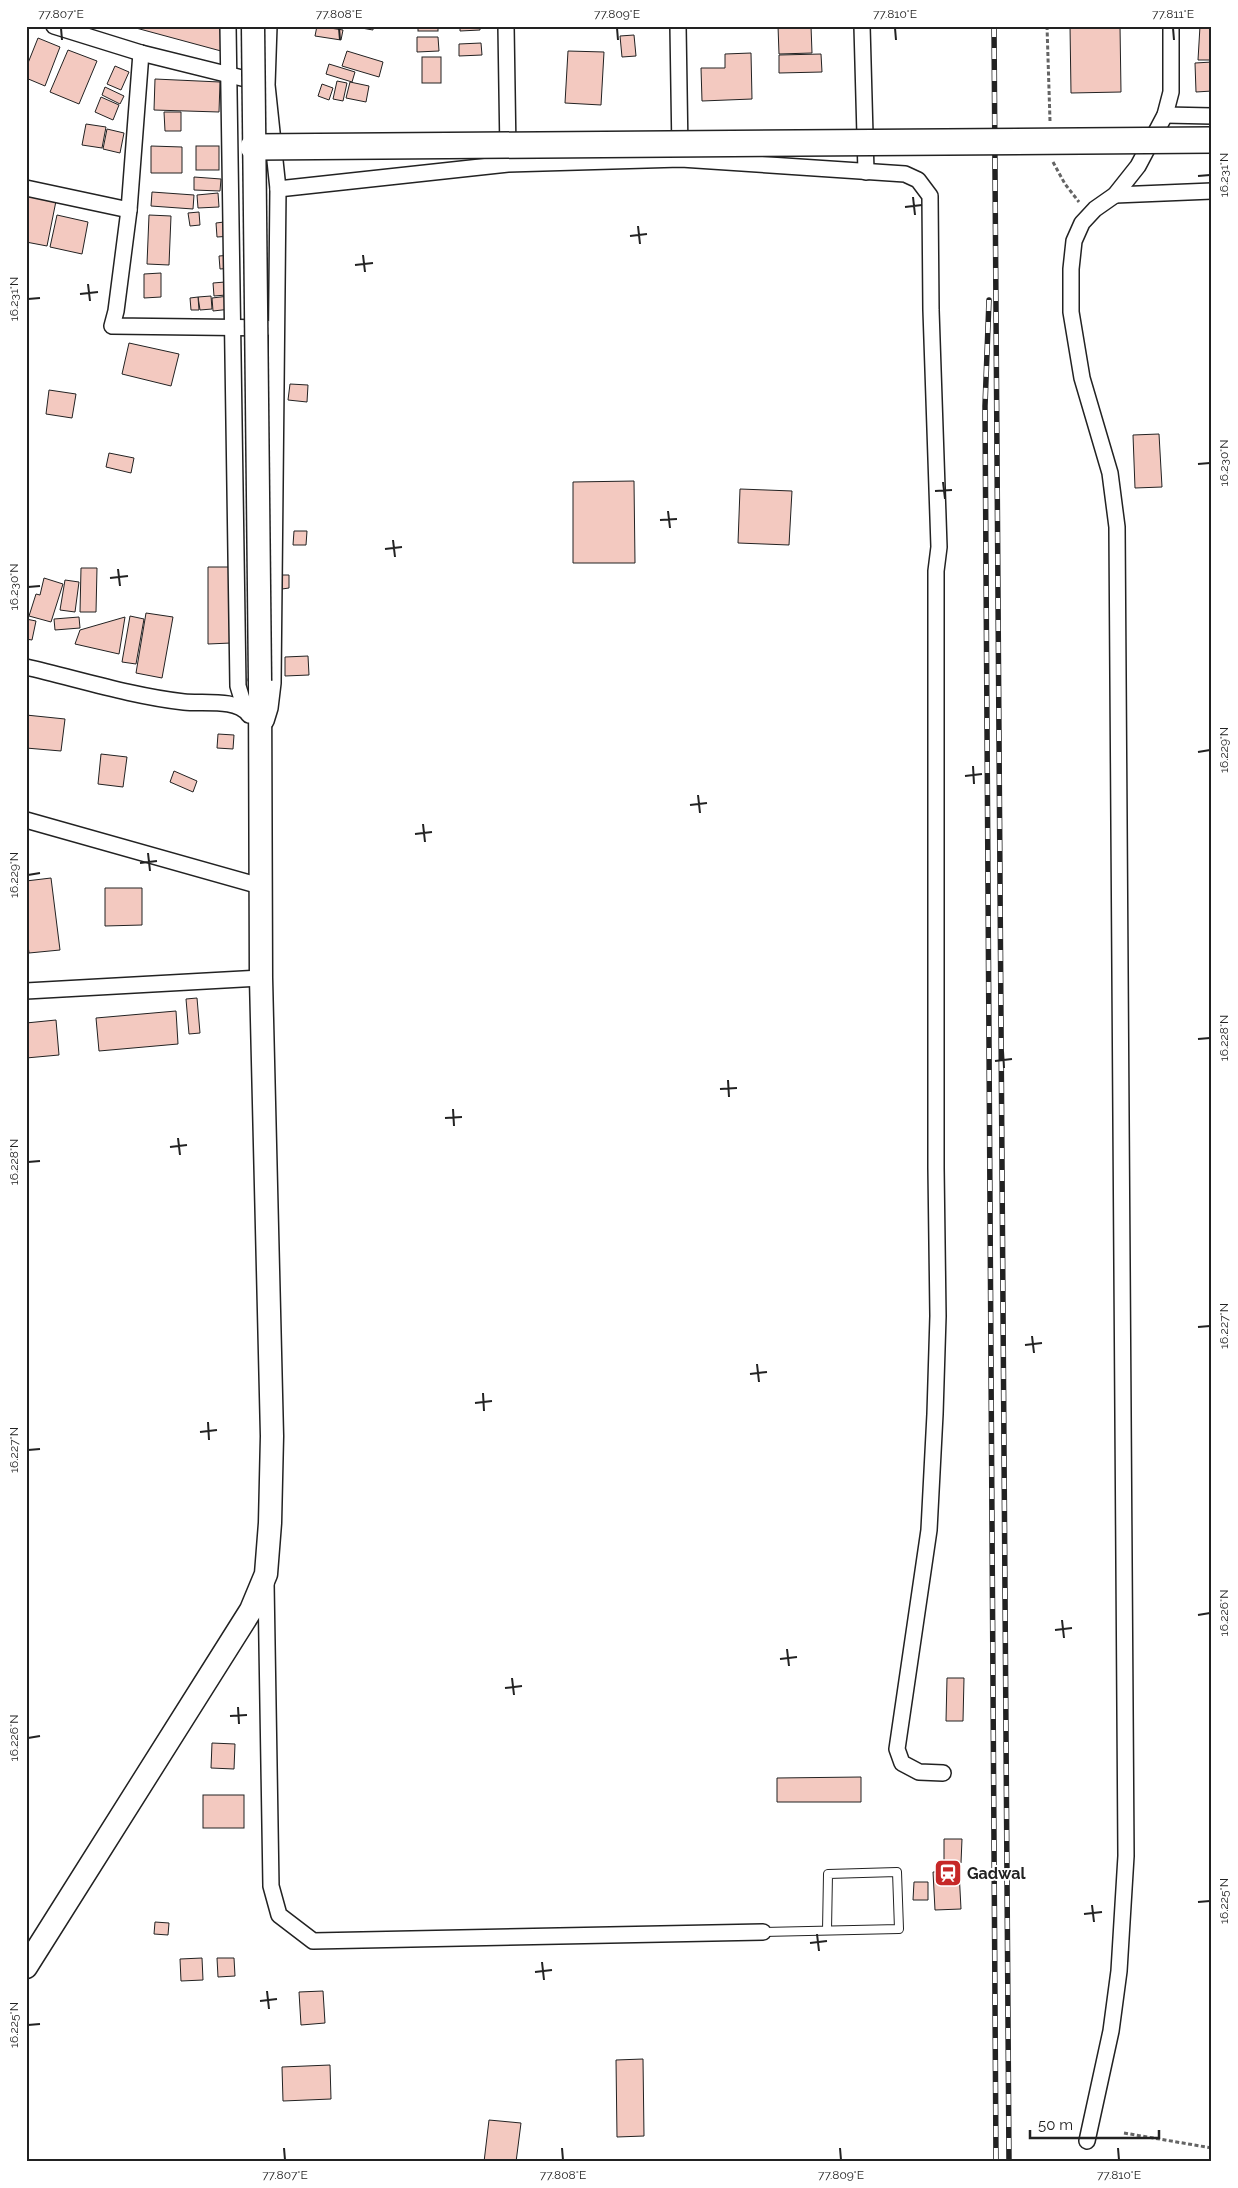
<svg xmlns="http://www.w3.org/2000/svg" width="1238" height="2188" font-family="Raleway,sans-serif">
	<rect width="100%" height="100%" fill="#fff"/>
	<!-- building -->
	<g fill="#f3c9c0" stroke="#222">
		<path d="M136 26H221V51L136 28Z"/>
		<path d="M317 26 343 30 341 40 315 36Z"/>
		<path d="M350 26H373V30Z"/>
		<rect x="418" y="26" width="20" height="5"/>
		<path d="M460 26H480V30L460 31Z"/>
		<path d="M696 26H714V27L697 28Z"/>
		<path d="M778 26H811L812 53 779 54Z"/>
		<path d="M1070 26H1120L1121 92 1071 93Z"/>
		<path d="M1200 26H1212V60H1198Z"/>
		<path d="M634 35 636 56 622 57 620 36Z"/>
		<path d="M417 37H438L439 51 417 52Z"/>
		<path d="M38 38 60 47 45 86 26 78V68Z"/>
		<path d="M481 43 482 55 459 56V44Z"/>
		<path d="M68 50 97 61 79 104 50 92Z"/>
		<path d="M347 51 383 62 379 77 342 66Z"/>
		<path d="M568 51 604 52 601 105 565 103Z"/>
		<path d="M751 53 752 99 702 101 701 68H725V54Z"/>
		<path d="M821 54 822 72 779 73V55Z"/>
		<rect x="422" y="57" width="19" height="26"/>
		<path d="M1212 62V91L1196 92 1195 63Z"/>
		<path d="M329 64 355 72 352 82 326 74Z"/>
		<path d="M115 66 129 72 121 90 107 84Z"/>
		<path d="M155 79 220 82 219 112 154 110Z"/>
		<path d="M337 81 347 83 343 101 333 99Z"/>
		<path d="M350 82 369 86 366 102 346 98Z"/>
		<path d="M322 84 333 88 329 100 318 96Z"/>
		<path d="M105 87 124 96 120 104 102 95Z"/>
		<path d="M101 97 119 105 113 120 95 112Z"/>
		<path d="M164 112H181V131H165Z"/>
		<path d="M86 124 106 127 102 148 82 145Z"/>
		<path d="M107 129 124 133 120 153 103 149Z"/>
		<path d="M151 146 182 147V173H151Z"/>
		<rect x="196" y="146" width="23" height="24"/>
		<path d="M194 177 221 179 220 191 194 190Z"/>
		<path d="M152 192 194 195 193 209 151 206Z"/>
		<path d="M218 193 219 207 198 208 197 195Z"/>
		<path d="M26 195 56 201 47 246 26 242Z"/>
		<path d="M199 212 200 225 190 226 188 213Z"/>
		<path d="M57 215 88 222 82 254 50 247Z"/>
		<path d="M149 215 171 216 169 265 147 264Z"/>
		<path d="M232 221V236L217 237 216 223Z"/>
		<path d="M232 255 233 268 220 269 219 256Z"/>
		<path d="M161 273V297L144 298V274Z"/>
		<path d="M225 282 226 295 214 296 213 283Z"/>
		<path d="M211 296 212 309 200 310 198 297Z"/>
		<path d="M229 296 231 309 213 311 212 298Z"/>
		<path d="M198 297 199 310H191L190 298Z"/>
		<path d="M129 343 179 354 171 386 122 374Z"/>
		<path d="M290 384 308 385 307 402 288 400Z"/>
		<path d="M49 390 76 394 72 418 46 414Z"/>
		<path d="M1159 434 1162 487 1135 488 1133 435Z"/>
		<path d="M109 453 134 458 131 473 106 467Z"/>
		<path d="M634 481 635 563H573V482Z"/>
		<path d="M740 489 792 491 789 545 738 543Z"/>
		<path d="M294 531H307L306 545H293Z"/>
		<path d="M208 567H231V643L208 644Z"/>
		<path d="M81 568H97L96 612H80Z"/>
		<path d="M281 575H289V588L282 589Z"/>
		<path d="M44 578 63 584 51 622 29 616 36 594 40 595Z"/>
		<path d="M65 580 79 582 75 612 60 610Z"/>
		<path d="M146 613 173 617 162 678 136 673Z"/>
		<path d="M130 616 144 619 136 664 122 662Z"/>
		<path d="M79 617 80 628 55 630 54 619Z"/>
		<path d="M125 617 119 654 75 644 80 630Z"/>
		<path d="M26 619 36 621 32 640 26 639Z"/>
		<path d="M308 656 309 675 285 676V657Z"/>
		<path d="M26 715 65 719 61 751 26 748Z"/>
		<path d="M218 734 234 735 233 749 217 748Z"/>
		<path d="M101 754 127 757 123 787 98 784Z"/>
		<path d="M174 771 197 781 193 792 170 782Z"/>
		<path d="M51 878 60 950 29 953 26 931V881Z"/>
		<path d="M105 888H142V925L105 926Z"/>
		<path d="M197 998 200 1033 189 1034 186 999Z"/>
		<path d="M176 1011 178 1044 99 1051 96 1018Z"/>
		<path d="M56 1020 59 1055 26 1058V1023Z"/>
		<path d="M947 1678H964L963 1721H946Z"/>
		<path d="M212 1743 235 1744 234 1769 211 1768Z"/>
		<path d="M861 1777V1802H777V1778Z"/>
		<rect x="203" y="1795" width="41" height="33"/>
		<path d="M944 1839H962L961 1863H944Z"/>
		<path d="M959 1871 961 1909 935 1910 933 1872Z"/>
		<path d="M914 1882H928V1900H913Z"/>
		<path d="M155 1922 169 1923 168 1935 154 1934Z"/>
		<path d="M202 1958 203 1980 181 1981 180 1959Z"/>
		<path d="M217 1958H234L235 1976 218 1977Z"/>
		<path d="M323 1991 325 2023 301 2025 299 1992Z"/>
		<path d="M643 2059 644 2136 617 2137 616 2060Z"/>
		<path d="M330 2065 331 2099 283 2101 282 2067Z"/>
		<path d="M489 2120 521 2123 516 2162H484Z"/>
	</g>
	<g fill="none" stroke-linecap="round" stroke-linejoin="round">
		<!-- lane casing -->
		<g stroke="#222" stroke-width="10">
			<path id="lane" d="M763 1932 899 1929 897 1872 828 1874 827 1930"/>
		</g>
		<!-- street casing -->
		<g stroke="#222" stroke-width="18">
			<g id="street">
				<path d="M54 26 141 53 262 83"/>
				<path d="M228 26 238 686 245 709"/>
				<path d="M506 26 508 153"/>
				<path d="M678 26 680 152"/>
				<path d="M862 26 866 172"/>
				<path d="M141 53 129 210 116 311 112 326 266 328"/>
				<path d="M1165 115 1212 116"/>
				<path d="M26 188 129 210"/>
				<path d="M278 189 508 164 681 159 905 174 918 180 930 196 931 310 939 547 936 571V1168L938 1316 935 1414 929 1530 897 1749 902 1763 919 1772 943 1773"/>
				<path d="M1115 195 1212 191"/>
				<path d="M26 667C78 679 131 696 184 702 203 704 237 698 249 715"/>
				<path d="M266 721 270 708 273 683 278 189 267 85 269 26"/>
				<path d="M26 820 260 886"/>
				<path d="M26 991 261 978"/>
				<path d="M266 1583 271 1886 279 1915 313 1941 763 1932"/>
				<path d="M1087 2141 1111 2031 1119 1971 1126 1856 1117 527 1110 473 1082 378 1071 312V269L1074 241 1082 223 1095 209 1115 195 1138 166 1165 115 1171 92V26"/>
			</g>
		</g>
		<!-- secondary casing -->
		<g stroke="#222" stroke-width="25">
			<path id="secondary" d="M26 1967 251 1610 266 1574 270 1523 272 1436 261 978 260 681"/>
		</g>
		<!-- path -->
		<g stroke="#646464" stroke-width="3" stroke-dasharray="4 2.5" stroke-linecap="butt">
			<path d="M1047 26 1050 121"/>
			<path d="M1053 162 1065 184 1079 202"/>
			<path d="M1124 2133 1212 2148"/>
		</g>
		<!-- lane -->
		<use href="#lane" stroke="#fff" stroke-width="8"/>
		<!-- street -->
		<use href="#street" stroke="#fff" stroke-width="15"/>
		<!-- secondary -->
		<use href="#secondary" stroke="#fff" stroke-width="22"/>
		<!-- rail casing -->
		<g stroke="#222" stroke-width="5.5">
			<g id="rail">
				<path d="M994 26 1009 2162"/>
				<path d="M989 300 985 406 996 2162"/>
			</g>
		</g>
		<!-- rail -->
		<use href="#rail" stroke="#fff" stroke-width="4" stroke-dasharray="11" stroke-linecap="butt"/>
		<!-- secondary-bridge casing -->
		<g stroke="#222" stroke-width="25" stroke-linecap="butt">
			<path id="secondary-bridge" d="M253 26 260 681"/>
		</g>
		<!-- primary-bridge casing -->
		<g stroke="#222" stroke-width="28" stroke-linecap="butt">
			<path id="primary-bridge" d="M253 147 1212 140"/>
		</g>
		<!-- secondary-bridge -->
		<use href="#secondary-bridge" stroke="#fff" stroke-width="22"/>
		<!-- primary-bridge -->
		<use href="#primary-bridge" stroke="#fff" stroke-width="25"/>
	</g>
	<!-- ticks -->
	<path fill="none" stroke="#222" stroke-width="2" d="M61 28 62 40M339 28 340 40M617 28 618 40M895 28 896 40M1173 28 1174 40M1198 176 1210 175M913 197 915 215M905 207 922 205M638 226 640 244M630 236 647 234M363 255 365 272M355 265 373 263M88 284 90 301M80 294 98 292M28 299 40 298M1198 464 1210 463M943 482 945 499M935 491 952 490M668 511 670 528M660 520 677 519M393 540 395 557M385 549 402 547M118 569 120 586M110 578 128 576M28 587 40 586M1198 752 1210 750M973 766 974 784M965 776 982 774M698 795 700 813M690 805 707 803M423 824 425 842M415 834 432 832M148 853 150 871M140 863 157 861M28 875 40 873M1198 1039 1210 1038M1003 1051 1004 1068M995 1061 1012 1059M728 1080 729 1097M720 1089 737 1088M453 1109 454 1126M445 1118 462 1117M178 1138 180 1155M170 1147 187 1145M28 1162 40 1161M1198 1327 1210 1326M1032 1336 1034 1353M1025 1345 1042 1343M757 1364 759 1382M750 1374 767 1372M483 1393 484 1411M475 1403 492 1401M208 1422 209 1440M200 1432 217 1430M28 1450 40 1449M1198 1615 1210 1613M1062 1620 1064 1638M1055 1630 1072 1628M787 1649 789 1666M780 1659 797 1657M512 1678 514 1695M505 1688 522 1686M238 1707 239 1724M230 1716 247 1715M28 1738 40 1736M1198 1902 1210 1901M1092 1905 1094 1922M1084 1914 1102 1912M817 1934 819 1951M810 1943 827 1941M542 1962 544 1980M535 1972 552 1970M267 1991 269 2009M260 2001 277 1999M28 2025 40 2024M284 2148 285 2160M562 2148 563 2160M840 2148 841 2160M1118 2148 1119 2160"/>
	<!-- icons -->
	<defs>
		<g id="station-square" transform="scale(1.4375)"><rect x="-9" y="-9" width="18" height="18" rx="4" fill="#c62828" stroke="#fff"/><path d="M-3-6H3Q5-6 5-4V2Q5 4 3 4L4.5 6H3L1.5 4h-3L-3 6H-4.5L-3 4Q-5 4-5 2V-4Q-5-6-3-6ZM-3.5-4v3h7v-3ZM-3.5 1v1.5H-2V1ZM2 1v1.5H3.5V1Z" fill="#fff"/></g>
	</defs>
	<g fill-rule="evenodd">
		<use href="#station-square" x="948" y="1873"/>
	</g>
	<g text-anchor="middle" dominant-baseline="central" stroke-width="4" stroke-linejoin="round" paint-order="stroke">
		<!-- poi labels -->
		<g font-size="16" font-weight="bold" fill="#222" stroke="#fff" text-anchor="start">
			<text x="967" y="1873">Gadwal</text>
		</g>
	</g>
	<!-- border -->
	<rect width="1238" height="2188" fill="none" stroke="#ffffff" stroke-width="55"/>
	<!-- scale -->
	<path d="M1030 2130v8h129v-8" fill="none" stroke="#222222" stroke-width="2.5"/>
	<text x="1038" y="2130" font-size="15" fill="#222222" stroke="#ffffff" stroke-width="4" paint-order="stroke">50 m</text>
	<rect x="28" y="28" width="1182" height="2132" fill="none" stroke="#222" stroke-width="2"/>
	<g font-size="12" text-anchor="middle" fill="#222">
		<text x="61" y="18">77.807°E</text>
		<text x="339" y="18">77.808°E</text>
		<text x="617" y="18">77.809°E</text>
		<text x="895" y="18">77.810°E</text>
		<text x="1173" y="18">77.811°E</text>
		<text transform="translate(1224 175) rotate(-90)" y="4">16.231°N</text>
		<text transform="translate(14 299) rotate(-90)" y="4">16.231°N</text>
		<text transform="translate(1224 463) rotate(-90)" y="4">16.230°N</text>
		<text transform="translate(14 587) rotate(-90)" y="4">16.230°N</text>
		<text transform="translate(1224 750) rotate(-90)" y="4">16.229°N</text>
		<text transform="translate(14 875) rotate(-90)" y="4">16.229°N</text>
		<text transform="translate(1224 1038) rotate(-90)" y="4">16.228°N</text>
		<text transform="translate(14 1162) rotate(-90)" y="4">16.228°N</text>
		<text transform="translate(1224 1326) rotate(-90)" y="4">16.227°N</text>
		<text transform="translate(14 1450) rotate(-90)" y="4">16.227°N</text>
		<text transform="translate(1224 1613) rotate(-90)" y="4">16.226°N</text>
		<text transform="translate(14 1738) rotate(-90)" y="4">16.226°N</text>
		<text transform="translate(1224 1901) rotate(-90)" y="4">16.225°N</text>
		<text transform="translate(14 2025) rotate(-90)" y="4">16.225°N</text>
		<text x="285" y="2179">77.807°E</text>
		<text x="563" y="2179">77.808°E</text>
		<text x="841" y="2179">77.809°E</text>
		<text x="1119" y="2179">77.810°E</text>
	</g>
</svg>
